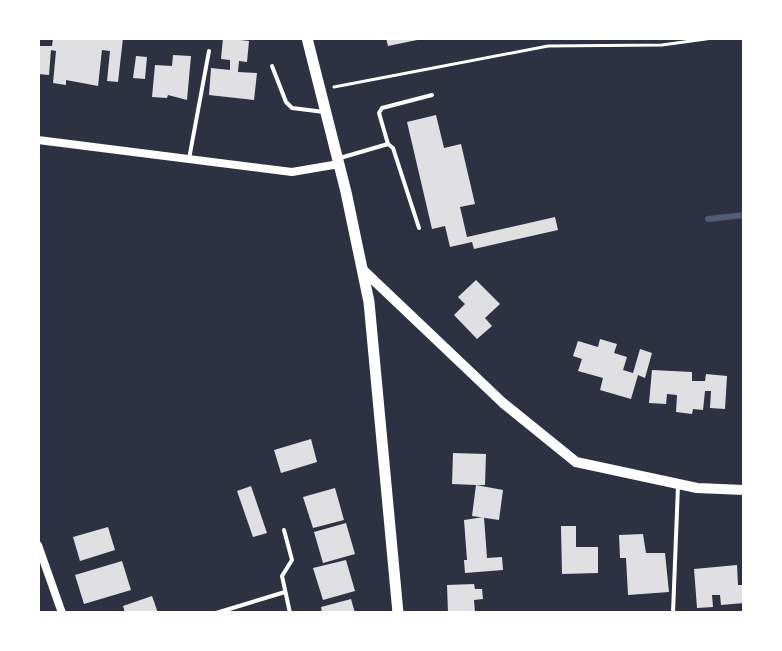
<svg xmlns="http://www.w3.org/2000/svg" width="782" height="651" font-family="Bitter,serif">
	<rect width="100%" height="100%" fill="#2d3142"/>
	<g fill="none" stroke-linecap="round" stroke-linejoin="round">
		<!-- stream -->
		<path stroke="#4f5d75" stroke-width="6" d="M708 219 744 215"/>
	</g>
	<!-- building -->
	<g fill="#e0e0e3">
		<path d="M53 38H123L118 82 107 81 110 51 102 50 98 86 66 80V85L53 83 56 51 51 50 49 75 38 74V46H52Z"/>
		<path d="M223 38 249 41 247 62 239 61 238 72 257 73 254 100 209 95 211 68 230 70V60L221 59Z"/>
		<path d="M386 38H422V39L388 46Z"/>
		<path d="M173 55 191 56 187 100 168 95 167 98 152 97 155 65 172 66Z"/>
		<path d="M136 56 147 57 145 79 133 78Z"/>
		<path d="M436 115 444 148 461 144 475 204 460 207 467 237 555 217 558 230 474 249 472 242 450 247 445 226 432 229 407 122Z"/>
		<path d="M476 280 500 304 485 318 492 326 477 339 454 315 465 304 458 297Z"/>
		<path d="M600 339 617 344 614 353 627 357 623 370 633 373 640 349 652 353 645 378 638 375 631 399 600 390 603 378 578 371 582 359 573 356 578 341 598 347Z"/>
		<path d="M652 370 692 372V381H705L706 374 727 376 725 409 710 408 711 391H705L703 410 693 409 692 414 676 412 677 395 667 394 666 404 649 403Z"/>
		<path d="M311 439 317 462 281 473 274 450Z"/>
		<path d="M453 453 486 454 485 485H476L503 490 499 520 472 516 476 485 452 484Z"/>
		<path d="M251 486 267 533 253 537 237 491Z"/>
		<path d="M335 488 344 520 313 528 303 497Z"/>
		<path d="M484 517 487 558 502 557 503 570 465 573 464 560H467L464 520Z"/>
		<path d="M346 523 355 554 323 563 314 532Z"/>
		<path d="M561 526H576V547H598V573L562 574Z"/>
		<path d="M108 527 115 550 80 561 73 537Z"/>
		<path d="M643 534 646 553H665L669 592 628 595 626 558H620L619 535Z"/>
		<path d="M346 560 355 591 323 600 313 568Z"/>
		<path d="M122 561 131 590 84 604 75 575Z"/>
		<path d="M737 565 738 585H744V603L721 605 720 595H712L713 607 697 608 694 569Z"/>
		<path d="M474 584 475 589H482L483 599 474 600 475 613H448L447 585Z"/>
		<path d="M152 596 158 613H125L123 606Z"/>
		<path d="M351 599 355 613H322L321 607Z"/>
	</g>
	<g fill="none" stroke-linecap="round" stroke-linejoin="round">
		<!-- path -->
		<path stroke="#fff" stroke-width="3" d="M334 87 548 46 662 45 713 38"/>
		<!-- service -->
		<g stroke="#fff" stroke-width="4">
			<path d="M272 66 286 102 292 108 324 112"/>
			<path d="M388 144 379 113 382 108 432 95"/>
			<path d="M340 158 388 144 393 148 419 228"/>
			<path d="M189 159 209 51"/>
			<path d="M284 530 292 560 282 576 290 613"/>
			<path d="M216 613 285 592"/>
			<path d="M673 613 678 486"/>
		</g>
		<!-- minor -->
		<g stroke="#fff" stroke-width="8">
			<path d="M38 140 292 172 339 164"/>
			<path d="M38 545 62 613"/>
		</g>
		<!-- tertiary -->
		<path stroke="#fff" stroke-width="10" d="M362 269 503 403 576 462 697 488 744 490"/>
		<!-- secondary -->
		<path stroke="#fff" stroke-width="11" d="M307 38 346 192 369 302 398 613"/>
	</g>
	<!-- border -->
	<rect width="782" height="651" fill="none" stroke="#ffffff" stroke-width="80"/>
</svg>
